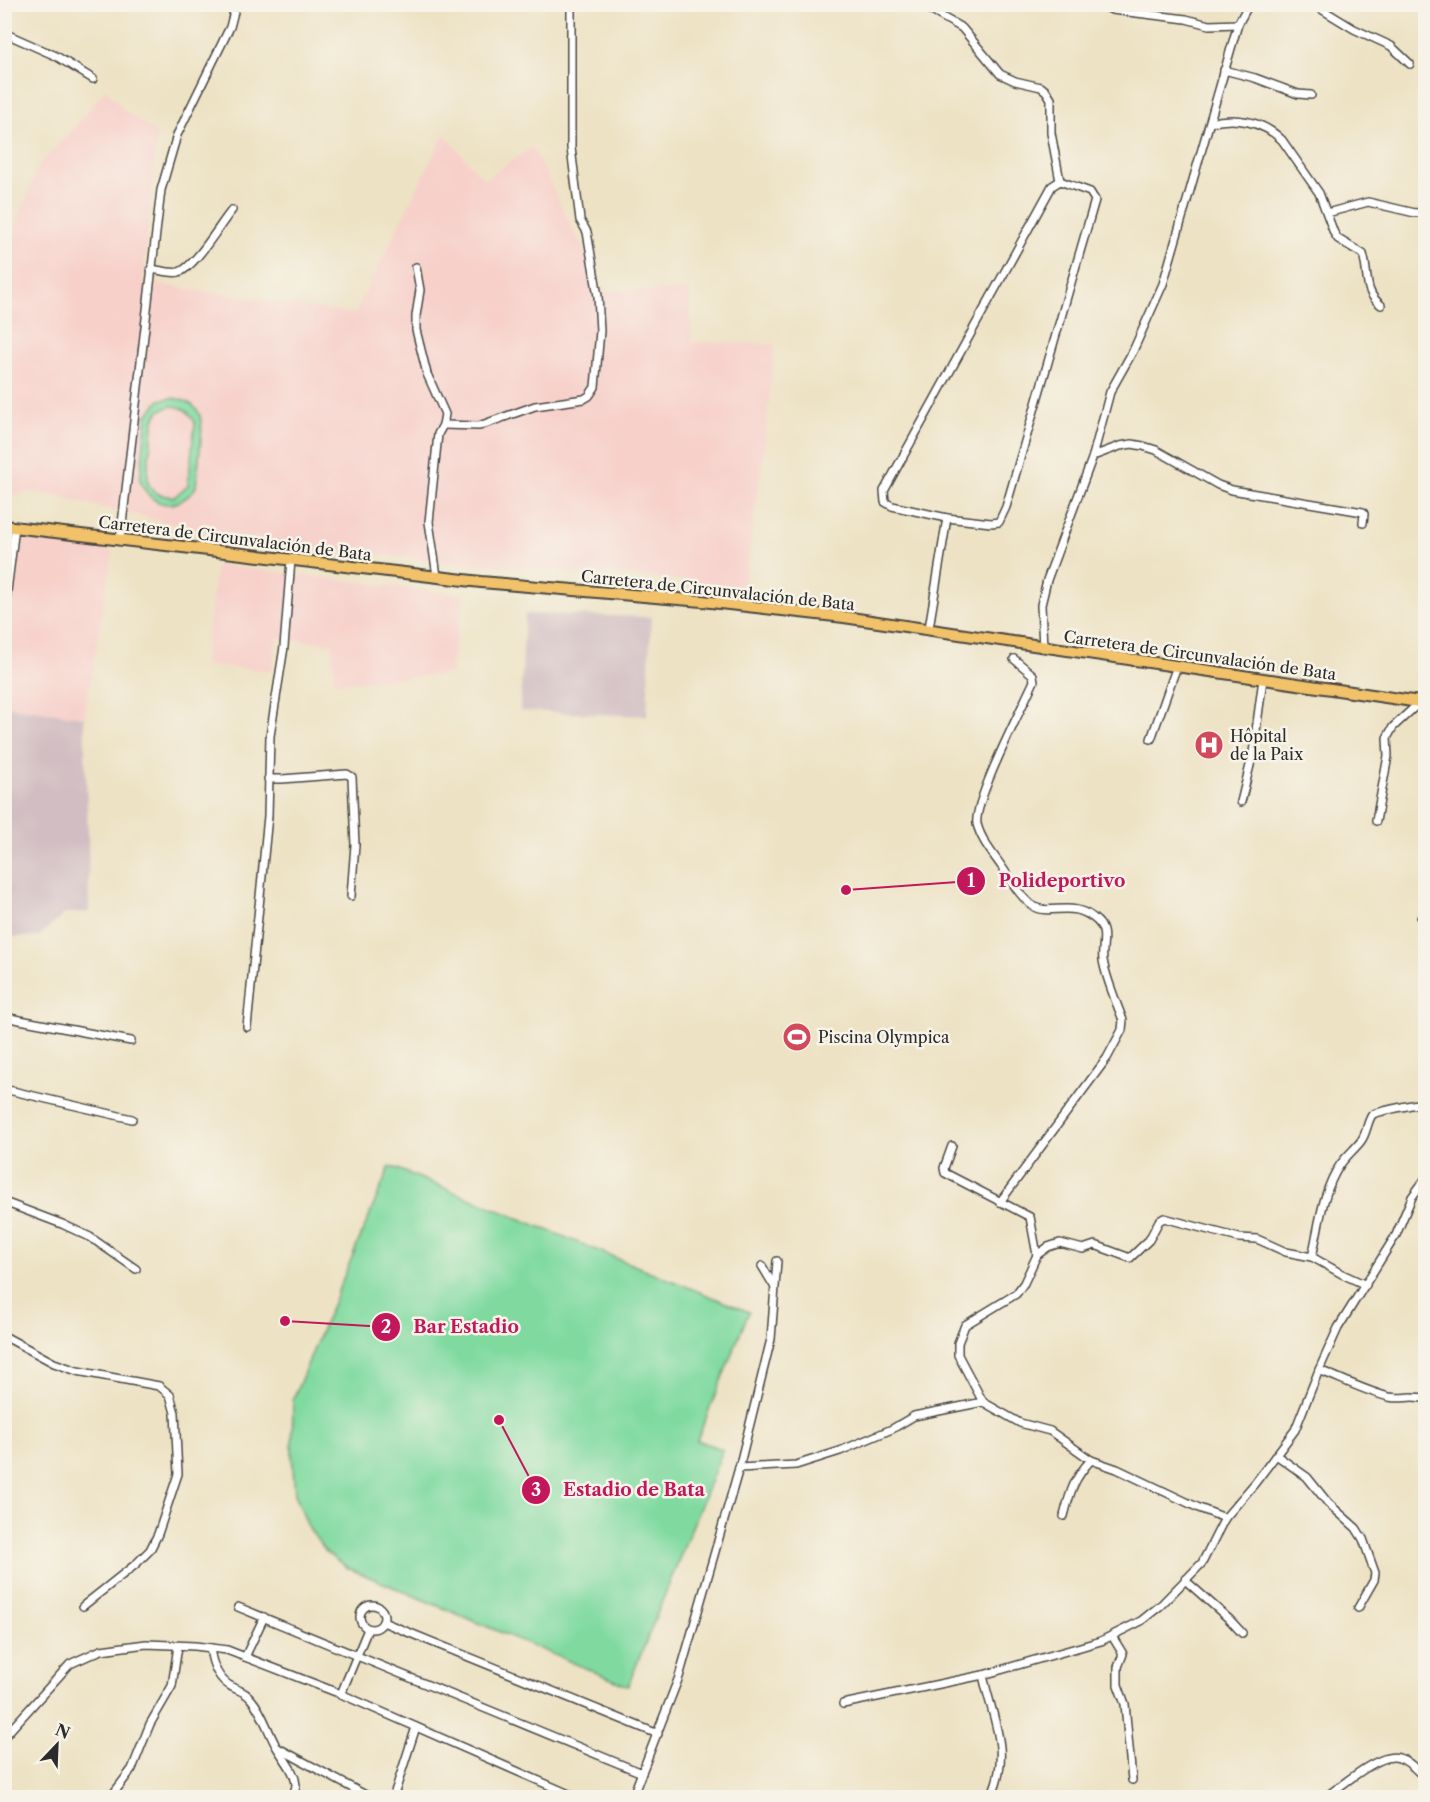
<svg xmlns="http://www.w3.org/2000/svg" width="1430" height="1802" font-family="'Libre Caslon Text',serif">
	<rect width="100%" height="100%" fill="#f7f3e8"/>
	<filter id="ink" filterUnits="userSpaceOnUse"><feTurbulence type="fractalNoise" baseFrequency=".0167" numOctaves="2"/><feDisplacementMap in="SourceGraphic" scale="12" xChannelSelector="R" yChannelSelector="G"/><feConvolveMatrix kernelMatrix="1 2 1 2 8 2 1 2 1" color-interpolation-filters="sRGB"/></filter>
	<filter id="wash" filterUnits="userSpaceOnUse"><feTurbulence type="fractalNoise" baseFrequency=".008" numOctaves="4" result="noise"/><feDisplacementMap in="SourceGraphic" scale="24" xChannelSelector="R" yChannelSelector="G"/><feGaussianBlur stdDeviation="1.35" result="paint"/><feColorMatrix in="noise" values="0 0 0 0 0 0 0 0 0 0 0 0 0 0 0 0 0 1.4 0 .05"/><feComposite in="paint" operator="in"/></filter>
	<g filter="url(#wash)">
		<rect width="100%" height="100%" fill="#ede2c4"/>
		<!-- built -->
		<g fill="#f7d0ca">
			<path d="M106 89 122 109 157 133 143 282 355 314 444 134 484 180 532 147 605 291 689 290 692 342 775 344 765 441 744 587 642 576 463 564 323 548 209 532 31 491 18 494 5 492V255L39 164 67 136Z"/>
			<path d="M30 538 113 551 84 717 5 706V548Z"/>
			<path d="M216 565 465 595 455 640 451 674 334 683 332 644 277 638 272 671 204 665Z"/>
		</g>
		<!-- industrial -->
		<g fill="#d2bec2">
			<path d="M525 614 651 617 647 716 520 711Z"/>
			<path d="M5 706 84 717 88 832 89 912 66 913 38 937H5Z"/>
		</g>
		<!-- green -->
		<g fill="#80daa0" stroke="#568266" stroke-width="1.5" fill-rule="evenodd">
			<path d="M172 398C205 402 203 422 200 449 199 462 197 474 196 487 179 512 150 509 140 480L147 415 160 400ZM171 406C184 407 189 411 195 423L188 485 174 497C163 496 150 494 148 481 146 470 153 432 154 419L159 411Z"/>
			<path d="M390 1166 749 1312 697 1440 723 1450 628 1686 348 1568 325 1551 308 1527 295 1494 292 1455 293 1399Z"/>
		</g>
	</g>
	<g filter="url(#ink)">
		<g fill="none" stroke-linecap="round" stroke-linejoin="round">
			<!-- minor casing -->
			<g stroke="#484642" stroke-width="10">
				<g id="minor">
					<path d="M919 4 962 28 1000 74 1015 81 1041 87 1046 91 1051 99V133L1060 181"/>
					<path d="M1101 4 1112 10 1186 19 1209 25 1238 24"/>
					<path d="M1313 4 1354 29 1391 46 1410 64"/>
					<path d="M4 33 56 56 93 79"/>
					<path d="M1224 70 1255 78 1298 94 1311 95"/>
					<path d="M1210 123C1234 116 1263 121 1282 140L1319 193 1334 233 1338 239 1363 254C1369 273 1363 292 1381 305"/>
					<path d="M1060 181 1090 192 1095 200 1006 507 999 522 991 523 947 518 892 506 885 502 884 491 1052 186Z"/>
					<path d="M1327 213 1368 202 1415 213 1426 212"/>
					<path d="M416 267 420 290 416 316V330L427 374 445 414 443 425 438 434 429 522 437 576"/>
					<path d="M151 269C159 270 171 274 179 272 195 267 221 223 232 210"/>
					<path d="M443 425 479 426 535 406 584 399 589 396 595 387 600 331 598 296 587 232 580 220 571 148V4"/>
					<path d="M1093 456 1120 446 1132 444 1143 446 1156 450 1218 485 1232 490 1363 512 1364 514 1363 523"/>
					<path d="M120 541 161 190 177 135 230 27 236 4"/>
					<path d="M4 615 15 527"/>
					<path d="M929 628 947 518"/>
					<path d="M1043 648 1041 605 1047 580 1093 456 1110 392 1133 351 1163 284 1238 24 1249 4"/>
					<path d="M1151 739 1177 666"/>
					<path d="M268 779H282L347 774 352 777 355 845 351 896"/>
					<path d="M1241 802 1253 753 1263 679"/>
					<path d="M1376 821 1388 756 1387 738 1393 727 1420 702"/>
					<path d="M1421 918 1426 922"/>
					<path d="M4 1017 131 1041"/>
					<path d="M247 1027 268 816 270 736 284 647 291 560"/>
					<path d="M4 1089 132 1119"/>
					<path d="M952 1146 944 1168 945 1173 1030 1217 1037 1255"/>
					<path d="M4 1202 62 1224 90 1237 136 1269"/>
					<path d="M1000 1202 1107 1058 1122 1030 1123 1020C1117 1005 1105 975 1103 960 1101 947 1109 932 1097 921 1073 898 1050 917 1033 906 1020 897 1011 880 1002 867 993 854 981 840 977 824 973 802 1023 706 1034 681L1033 675 1014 659"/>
					<path d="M1312 1257C1319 1227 1322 1191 1340 1165 1346 1156 1355 1149 1361 1141 1367 1133 1367 1122 1372 1115 1375 1112 1419 1103 1426 1103"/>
					<path d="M762 1266 774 1286"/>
					<path d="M4 1336 54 1363 77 1371 159 1386 170 1395 175 1413 178 1474 158 1534 150 1550 136 1564 83 1606"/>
					<path d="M1319 1370C1342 1379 1365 1391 1389 1397 1404 1400 1410 1394 1426 1399"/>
					<path d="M1276 1455 1307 1477 1328 1503 1356 1528 1363 1539 1375 1573 1374 1580 1358 1608"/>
					<path d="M739 1468 796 1465 840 1451 892 1429 914 1416 983 1402"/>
					<path d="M1064 1516C1070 1492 1074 1478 1091 1460"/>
					<path d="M1225 1518 1199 1508 1117 1469 1091 1460 1050 1431 1020 1423 983 1402 958 1355V1343L965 1325 1016 1294 1024 1283 1037 1255 1048 1247 1060 1243 1083 1249 1095 1245 1130 1258 1149 1240 1159 1221 1164 1218 1239 1238 1257 1239 1286 1252 1312 1257 1342 1274 1366 1285"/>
					<path d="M1185 1580 1229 1619 1242 1633"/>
					<circle cx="372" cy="1617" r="12"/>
					<path d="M238 1607 642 1773"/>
					<path d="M383 1622 658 1734"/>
					<path d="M1112 1636 1123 1654 1118 1667V1685L1125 1704 1132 1780"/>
					<path d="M210 1648C212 1664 217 1679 232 1687 239 1691 245 1691 251 1699 262 1711 267 1729 275 1744 281 1756 295 1770 296 1785 296 1789 293 1794 291 1798"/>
					<path d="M245 1657 264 1617"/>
					<path d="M341 1694 368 1629"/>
					<path d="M843 1704 983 1675"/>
					<path d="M4 1737 70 1664 101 1650 146 1644 195 1646 227 1650 341 1694 578 1798"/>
					<path d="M278 1748 371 1798"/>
					<path d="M110 1798 132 1769 150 1724 172 1686 178 1646"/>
					<path d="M393 1798 416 1727"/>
					<path d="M632 1798 679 1677 739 1468 771 1339 777 1261"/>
					<path d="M990 1798C1013 1753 992 1719 983 1675L1101 1641 1141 1621 1161 1605 1202 1563 1225 1518 1255 1483 1295 1430 1319 1370 1338 1328 1396 1235 1412 1197 1426 1178"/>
					<path d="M1324 1798C1341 1787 1380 1751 1399 1758 1410 1761 1418 1772 1426 1779"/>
				</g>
			</g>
			<!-- primary casing -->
			<g stroke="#484642" stroke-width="14">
				<path id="primary" d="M4 526 481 582 702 601 844 617 1426 703"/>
			</g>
			<!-- minor -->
			<use href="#minor" stroke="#fff" stroke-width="7"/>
			<!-- primary -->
			<use href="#primary" stroke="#f2c26a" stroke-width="10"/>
		</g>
	</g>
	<!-- icons -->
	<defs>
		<g id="hospital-disc" transform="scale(1.5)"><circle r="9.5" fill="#d1495b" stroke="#f7f3e8"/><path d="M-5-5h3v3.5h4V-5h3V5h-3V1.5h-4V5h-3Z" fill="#fff"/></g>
		<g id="stadium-disc" transform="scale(1.5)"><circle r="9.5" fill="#d1495b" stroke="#f7f3e8"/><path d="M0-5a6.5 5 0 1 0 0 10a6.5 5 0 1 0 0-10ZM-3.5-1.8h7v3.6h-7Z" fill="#fff"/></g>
	</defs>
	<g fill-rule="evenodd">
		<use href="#hospital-disc" x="1209" y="745"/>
		<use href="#stadium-disc" x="797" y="1037"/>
	</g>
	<g text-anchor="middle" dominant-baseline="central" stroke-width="5" stroke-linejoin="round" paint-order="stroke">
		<!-- street labels -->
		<g font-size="16" fill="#2b2b2b" stroke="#f7f3e8">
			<text transform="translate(235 538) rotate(7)">Carretera de Circunvalación de Bata</text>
			<text transform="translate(718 590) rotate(6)">Carretera de Circunvalación de Bata</text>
			<text transform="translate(1200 655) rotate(8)">Carretera de Circunvalación de Bata</text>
		</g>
		<!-- poi labels -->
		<g font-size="16" fill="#2b2b2b" stroke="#f7f3e8" text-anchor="start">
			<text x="1230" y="736">Hôpital<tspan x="1230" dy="18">de la Paix</tspan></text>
			<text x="818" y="1037">Piscina Olympica</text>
		</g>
	</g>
	<!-- callouts -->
	<path fill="none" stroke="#c2185b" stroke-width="2" d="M846 890L971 881M285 1321L386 1327M499 1420L536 1490"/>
	<g fill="#c2185b" stroke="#f7f3e8" stroke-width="2">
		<circle cx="846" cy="890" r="6"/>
		<circle cx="285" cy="1321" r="6"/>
		<circle cx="499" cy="1420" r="6"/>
		<circle cx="971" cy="881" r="15"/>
		<circle cx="386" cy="1327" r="15"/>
		<circle cx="536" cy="1490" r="15"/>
	</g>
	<g font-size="18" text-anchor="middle" font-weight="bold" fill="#fff">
		<text x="971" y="887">1</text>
		<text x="386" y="1333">2</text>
		<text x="536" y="1496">3</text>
	</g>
	<g font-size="18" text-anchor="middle" font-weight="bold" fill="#c2185b" stroke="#f7f3e8" stroke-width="5" stroke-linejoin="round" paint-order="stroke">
		<text x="1062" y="887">Polideportivo</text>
		<text x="466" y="1333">Bar Estadio</text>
		<text x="634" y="1496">Estadio de Bata</text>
	</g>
	<!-- margin -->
	<rect width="1430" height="1802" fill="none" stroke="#f7f3e8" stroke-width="24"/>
	<!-- north arrow -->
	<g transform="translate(57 1745) rotate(23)" stroke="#f7f3e8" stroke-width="4.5" paint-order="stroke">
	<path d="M0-4.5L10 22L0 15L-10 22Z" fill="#2b2b2b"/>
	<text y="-9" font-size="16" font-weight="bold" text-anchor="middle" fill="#2b2b2b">N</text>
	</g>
</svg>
